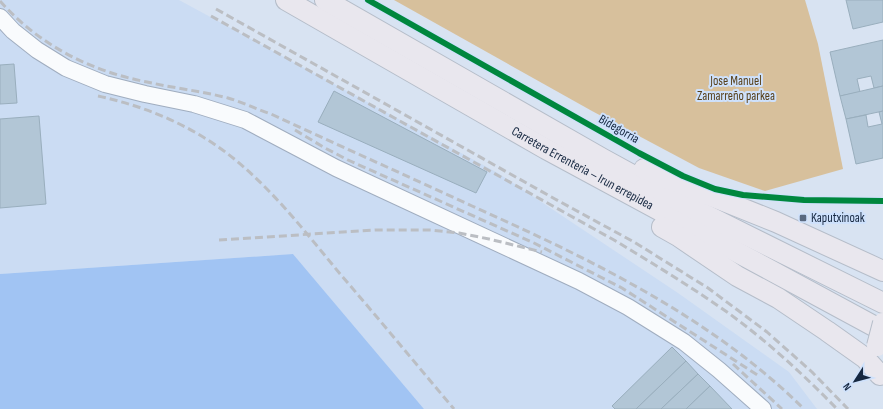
<svg xmlns="http://www.w3.org/2000/svg" width="883" height="409" font-family="'Sofia Sans Condensed',sans-serif">
	<rect width="100%" height="100%" fill="#d8e3f2"/>
	<!-- built -->
	<path fill="#cbdcf3" d="M0 0H179L498 173 678 293 789 372 817 409H424L293 254 0 274Z"/>
	<!-- green -->
	<path fill="#d7c09c" d="M394 0H805L818 44 843 169 765 191 699 168 592 111Z"/>
	<!-- water -->
	<path fill="#a1c4f3" d="M293 254 424 409H0V274Z"/>
	<!-- building -->
	<g fill="#b2c6d6" stroke="#99aebd">
		<path d="M846 0H883V22L853 29Z"/>
		<path d="M883 40V86L874 88 871 76 857 79 860 92 840 96 830 52Z"/>
		<path d="M14 64 17 103 0 104V65Z"/>
		<path d="M883 86V111L846 119 840 96Z"/>
		<path d="M334 91 487 172 476 193 318 122Z"/>
		<path d="M883 111V158L856 164 846 119 866 115 868 127 882 124 879 112Z"/>
		<path d="M39 116 46 204 0 208V119Z"/>
		<path d="M672 347 686 361 636 409H615L612 406Z"/>
		<path d="M686 361 698 374 661 409H636Z"/>
		<path d="M698 374 710 386 686 409H661Z"/>
		<path d="M710 386 732 409H686Z"/>
	</g>
	<g fill="none" stroke-linecap="round" stroke-linejoin="round">
		<!-- minor casing -->
		<g stroke="#a0adbf" stroke-width="18">
			<path id="minor" d="M0 17 13 31 37 50 66 68 105 84 145 94 194 104 245 120 336 168 579 281 628 307 684 342 719 370 763 409"/>
		</g>
		<!-- major casing -->
		<g stroke="#b5bdc9" stroke-width="22">
			<g id="major">
				<path id="s1" d="M286 0 546 149 883 331"/>
				<path d="M325 0 603 159 698 211 883 303"/>
				<path d="M644 169 776 222 883 271"/>
				<path d="M662 227 678 236 737 276 778 298 827 331 865 358 880 375"/>
			</g>
		</g>
		<!-- minor -->
		<use href="#minor" stroke="#f9fbfd" stroke-width="16"/>
		<!-- major -->
		<use href="#major" stroke="#e9e7ee" stroke-width="20"/>
		<!-- rail -->
		<g stroke="#bbbec3" stroke-width="3" stroke-dasharray="8 4" stroke-linecap="butt">
			<path d="M0 1C39 45 90 71 147 82 173 88 201 91 228 98 242 102 256 109 271 114 338 145 405 175 472 206 590 259 711 317 804 409"/>
			<path d="M216 9 555 199 634 242 708 288 767 332 812 372 848 409"/>
			<path d="M211 16 614 240C652 263 690 286 727 312 767 341 803 374 837 409"/>
			<path d="M98 96C153 108 204 131 246 169 281 200 311 239 341 275 379 319 416 364 454 409"/>
			<path d="M295 130 325 148 348 160 534 243 622 288 759 376"/>
			<path d="M219 240 375 230H431L459 233 489 239 542 252"/>
			<path d="M733 364 782 409"/>
		</g>
		<!-- major-bridge casing -->
		<g stroke="#b5bdc9" stroke-width="22" stroke-linecap="butt">
			<path id="major-bridge" d="M877 346 883 323"/>
		</g>
		<!-- major-bridge -->
		<use href="#major-bridge" stroke="#e9e7ee" stroke-width="20"/>
		<!-- cycleway casing -->
		<g stroke="#cee1fc" stroke-width="8">
			<path id="cycleway" d="M368 0 639 153 683 176 715 189 743 195 804 200 883 201"/>
		</g>
		<!-- cycleway -->
		<use href="#cycleway" stroke="#00873e" stroke-width="6"/>
	</g>
	<!-- markers -->
	<rect fill="#5a697f" stroke="#cee1fc" stroke-width="1.5" x="799" y="214" width="8" height="8" rx="2"/>
	<g text-anchor="middle" dominant-baseline="central" stroke-width="4" stroke-linejoin="round" paint-order="stroke">
		<!-- park labels -->
		<g font-size="13" fill="#563f19" stroke="#cee1fc">
			<text x="736" y="81">Jose Manuel<tspan x="736" dy="15">Zamarreño parkea</tspan></text>
		</g>
		<!-- street labels -->
		<g font-size="13" fill="#162841" stroke="#cee1fc">
			<text transform="translate(619 129) rotate(30)">Bidegorria</text>
			<text stroke="none"><textPath href="#s1" startOffset="341">Carretera Errenteria – Irun errepidea</textPath></text>
		</g>
		<!-- poi labels -->
		<g font-size="13" fill="#162841" stroke="#cee1fc" text-anchor="start">
			<text x="811" y="218">Kaputxinoak</text>
		</g>
	</g>
	<!-- north arrow -->
	<g transform="translate(855 381) rotate(234)" stroke="#cee1fc" stroke-width="3" paint-order="stroke">
	<path d="M0-3L7 15L0 10L-7 15Z" fill="#162841"/>
	<text y="-6" font-size="11" font-weight="bold" text-anchor="middle" fill="#162841">N</text>
	</g>
</svg>
